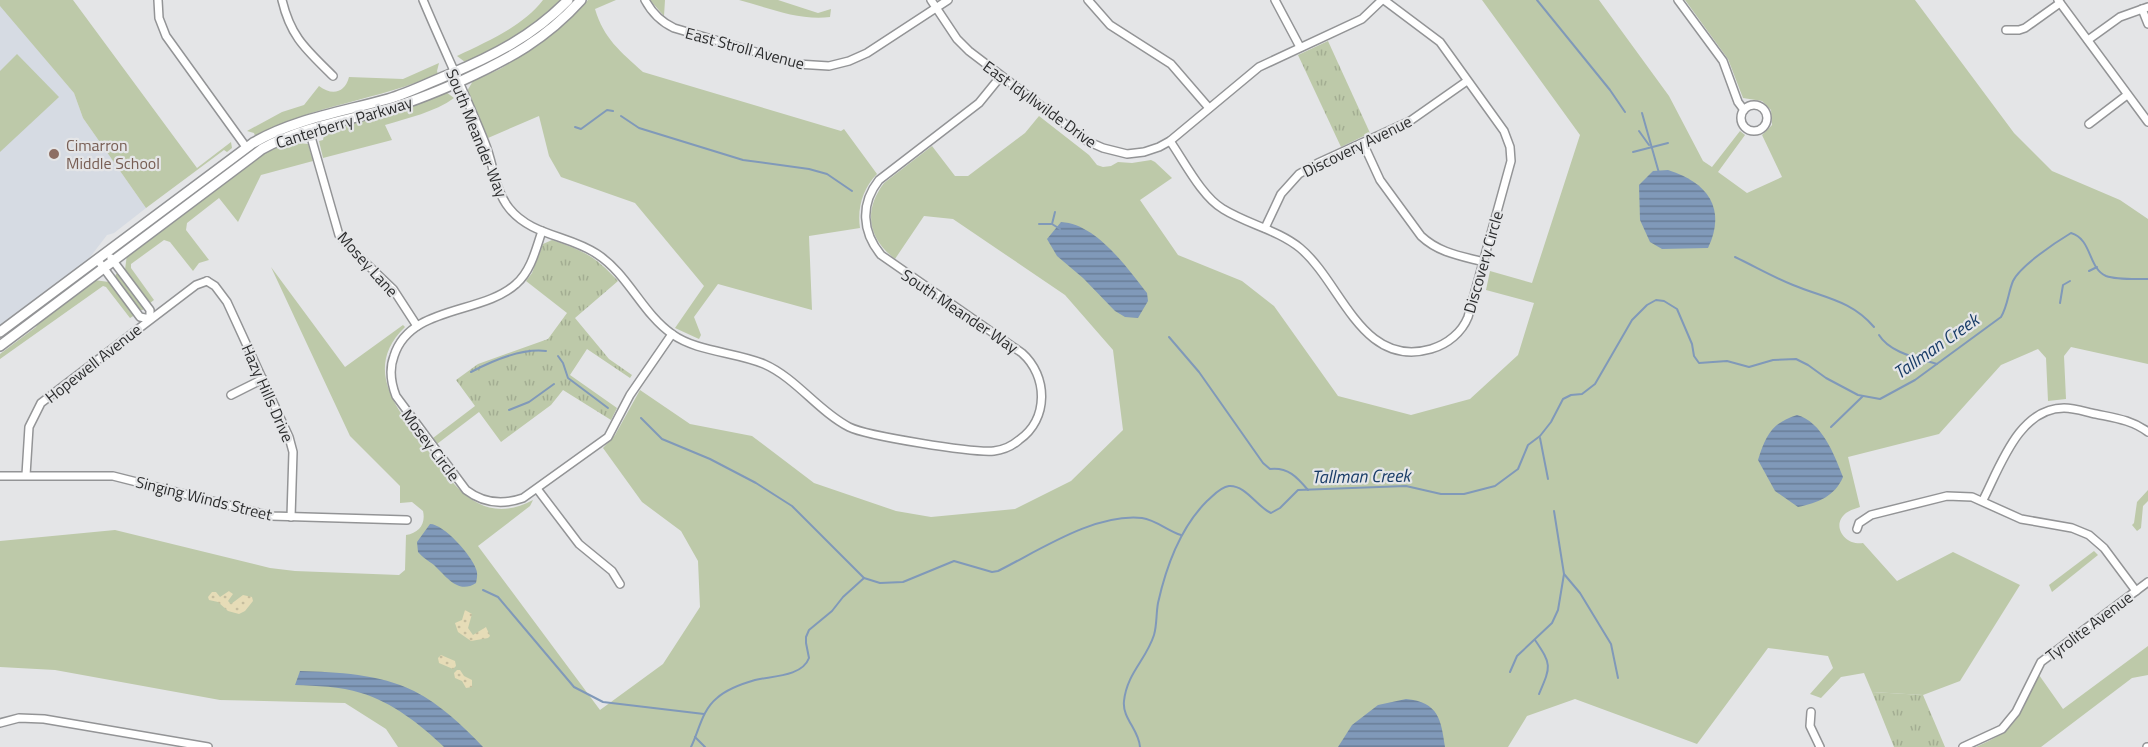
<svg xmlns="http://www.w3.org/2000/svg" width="2148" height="747" font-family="'Titillium Web',sans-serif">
	<defs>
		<pattern id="sand-dots" width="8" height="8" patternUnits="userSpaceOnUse" patternTransform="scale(1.5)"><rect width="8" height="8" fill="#e6dcb7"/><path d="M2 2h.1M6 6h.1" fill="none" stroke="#c5bd9e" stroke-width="1.8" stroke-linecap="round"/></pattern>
		<pattern id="park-tufts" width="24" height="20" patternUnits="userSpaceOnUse" patternTransform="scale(1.5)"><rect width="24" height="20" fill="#bdc9a9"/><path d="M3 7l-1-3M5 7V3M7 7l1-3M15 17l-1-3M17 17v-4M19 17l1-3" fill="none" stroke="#a3ad92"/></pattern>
		<pattern id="water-rules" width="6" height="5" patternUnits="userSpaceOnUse" patternTransform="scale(1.5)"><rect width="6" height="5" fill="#8099b9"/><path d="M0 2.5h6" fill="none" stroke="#697d97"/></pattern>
	</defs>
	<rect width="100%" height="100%" fill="#e4e5e7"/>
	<!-- built -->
	<path fill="#d6dbe3" d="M0 5 74 93 83 118 146 208 114 233 107 235 84 265 0 328Z"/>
	<!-- grass -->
	<g fill="#bdc9a9">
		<path d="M0 0H73L197 168 231 142 232 148 227 152 224 150 146 208 83 118 74 93 0 6Z"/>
		<path d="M543 0H561C535 28 500 48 465 62L457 56C488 41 522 27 543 0Z"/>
		<path d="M588 0H616L595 9C604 39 620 51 643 72L841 131 844 129 877 174C863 188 857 208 860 228L809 236 812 310 718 284 694 317 701 335 699 339 675 328 704 286 635 203 561 177 549 156 539 116 488 138 467 91 473 81 500 69 540 44 565 24Z"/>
		<path d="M650 0H665L664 16Z"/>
		<path d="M739 0H778L818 13 831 9 830 17C800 21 769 8 739 0Z"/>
		<path d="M1482 0H1599L1669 96 1703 161 1712 167 1740 131 1745 135 1718 172 1747 193 1782 177 1762 135 1772 125 1771 110 1762 101 1743 98 1728 59 1685 0H1915L2014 133 2052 171 2120 200 2148 219V364L2071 347 2064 356 2066 399 2048 401 2046 358 2038 349 2001 365 1939 434 1848 457 1860 507C1855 509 1850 510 1846 513 1830 526 1846 546 1863 543L1897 581 1953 552 2020 585 1960 681 1923 695 1872 692 1864 673 1841 677 1821 698 1810 694 1833 668 1828 656 1768 648 1697 744 1575 699 1527 716 1508 747H398L386 729 345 703 220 700 55 670 0 667V541L115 530 270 568 295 571 399 575 405 570 406 535C419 533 426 524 423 511L412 502 400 503V486L350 436 271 267 345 367 403 325 405 327C361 370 399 411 426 448 453 484 480 528 533 500L530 506 478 546 600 710 663 664 700 607 698 561 681 531 642 502 603 448 615 435 640 390 690 424 752 436 814 483 896 511 931 517 1015 509 1071 481 1123 430 1113 350 1065 295 953 219 924 216 895 259C868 238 863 211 884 183L932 146 955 176H968L1025 133 1039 116 1089 155 1097 165 1103 167 1111 166 1118 162 1132 163 1151 160 1155 162 1172 178 1140 200 1178 255 1242 281 1274 306 1338 396 1411 415 1470 399 1518 355 1534 303 1486 290 1490 271 1532 283 1580 135Z"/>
		<path d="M17 54 59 97 0 152V71Z"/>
		<path d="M439 63 437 71 438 74C379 100 313 105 255 136L254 133 247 131 282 112 304 105 319 86C332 96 345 93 349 77L403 79Z"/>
		<path d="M429 87 394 103 287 133 120 250 245 152 279 132Z"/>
		<path d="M446 92 454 98C435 112 408 118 385 125L392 140 323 158 319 141 323 140 325 130 403 109Z"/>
		<path d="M296 138 298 143 308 144 313 161 261 175 238 222 219 198 187 223 186 230 209 260 199 263 193 271 170 242 164 240 131 264V268L154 300 150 303 125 270 127 254 258 157Z"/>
		<path d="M116 274H119L144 307 143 310H140L115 277Z"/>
		<path d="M94 280 109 282 135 315 130 318 106 287 103 286 0 359V354L36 327 39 321Z"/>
		<path d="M2148 490V501L2143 506 2141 528 2137 531 2132 525 2134 523 2137 502Z"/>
		<path d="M2094 551 2098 555 2052 592 2049 585Z"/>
		<path d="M2148 646V675L2132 678 2041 747H1976C2020 729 2019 714 2039 675L2063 709Z"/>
	</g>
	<!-- sand -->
	<g fill="url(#sand-dots)">
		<path d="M229 591 233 594 228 601 231 604 243 595 252 597 253 601 245 611 239 614 228 611 218 602 209 600 208 597 212 592H216L220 597Z"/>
		<path d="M465 610 472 614 468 628 473 635 486 627 490 636 488 638 471 641 458 632 455 623 462 620Z"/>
		<path d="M441 655 455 661 456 666 453 669 439 663 438 658Z"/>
		<path d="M457 670H460L464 676 472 680V687L466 688 462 681 455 678 454 673Z"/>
	</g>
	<!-- park -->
	<g fill="url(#park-tufts)">
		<path d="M1328 41 1370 133 1341 147 1298 55Z"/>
		<path d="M552 240C584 251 595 256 618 281L575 318 609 359 632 375 630 378 587 349 570 375 617 408 611 420 563 390 551 405 501 442 479 412 437 444 433 438 475 406 456 380 478 364 548 339 567 313 526 281 532 273 543 244Z"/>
		<circle cx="1406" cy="533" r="7"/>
		<path d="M1872 692 1923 695 1945 747H1894Z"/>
	</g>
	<!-- water -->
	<g fill="url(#water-rules)">
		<path d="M1668 170C1707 182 1727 208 1708 248L1662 249 1650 242 1640 220 1639 185 1653 171Z"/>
		<path d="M1061 222C1097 224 1127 268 1147 293L1148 301 1138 318 1125 317 1115 311 1083 278 1057 256 1047 239Z"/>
		<path d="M1797 415C1822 422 1834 454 1843 477 1835 496 1818 503 1798 507L1775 491 1758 460C1766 435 1772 423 1797 415Z"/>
		<path d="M430 524C444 524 472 556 476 569 478 574 477 578 476 583 458 595 446 576 434 565 429 561 423 558 418 552L417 542Z"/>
		<path d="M300 671C337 672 380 674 414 691 440 704 463 726 483 747H444C421 725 392 702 361 693 340 686 317 686 295 685Z"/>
		<path d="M1406 699C1439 702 1441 720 1445 747H1338L1352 725 1378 705Z"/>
	</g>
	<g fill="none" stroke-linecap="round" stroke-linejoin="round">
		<!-- stream -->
		<g stroke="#8099b9" stroke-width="2">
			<path d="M1537 0 1610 90 1625 112"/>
			<path d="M1642 113 1659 173"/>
			<path d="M621 116 639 128 743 160 809 169 827 174 852 191"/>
			<path d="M575 127 581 129 607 110 613 111"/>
			<path d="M1639 131 1649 145"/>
			<path d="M1633 152 1668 143"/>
			<path d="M1055 212 1052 224 1060 229"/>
			<path d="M1039 224H1051"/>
			<path d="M1735 257C1754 266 1773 277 1793 285 1824 298 1851 300 1874 327"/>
			<path d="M2089 271 2097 267"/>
			<path d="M2060 303 2063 285 2070 281"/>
			<path d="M1879 335C1890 353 1918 358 1937 364"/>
			<path d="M1169 337 1199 372 1263 463 1270 469C1288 467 1297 477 1308 490"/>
			<path d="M558 356 563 363 568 378 608 408"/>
			<path d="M471 372C492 361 522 348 546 351"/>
			<path d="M509 410 529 402 554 384"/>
			<path d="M641 418 662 439 710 459 756 483 792 506 864 578"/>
			<path d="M1831 427 1863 396"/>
			<path d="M1540 438 1548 479"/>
			<path d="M1564 574 1580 593 1611 644 1618 678"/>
			<path d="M483 590 498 597 574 687 603 702 704 714"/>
			<path d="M1535 640C1552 665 1551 666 1539 694"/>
			<path d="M1510 672 1517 656 1552 623 1558 610 1564 574 1554 511"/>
			<path d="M695 737 705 747"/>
			<path d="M691 747C699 731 702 710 717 698 727 689 741 684 755 680 771 676 802 677 809 658L806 643V637L809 630 832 611 843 597 864 578 880 583 903 582 954 561 992 572 998 571C1040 550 1095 513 1142 518 1156 520 1168 531 1181 535"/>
			<path d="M1140 747C1139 730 1122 718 1124 701 1127 673 1146 660 1154 635 1157 625 1156 614 1158 603 1166 567 1180 528 1207 501 1213 496 1220 487 1229 486 1246 485 1257 507 1271 513L1280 508 1298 490 1406 486 1441 494H1464L1495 486 1518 469 1528 445 1540 436 1551 422 1563 399 1571 395 1582 394 1595 384 1632 320 1647 305 1656 300 1664 301 1677 309 1692 344 1694 356 1699 363 1727 361 1749 367 1773 360 1796 359 1808 365 1826 378 1858 395 1880 399 1915 380 2001 317C2008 305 2008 293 2013 281 2020 266 2056 242 2071 233 2092 239 2088 268 2106 276 2117 280 2136 279 2148 279"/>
		</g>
		<!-- street casing -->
		<g stroke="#939496" stroke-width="10">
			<g id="street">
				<path d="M158 0 159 18 166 36 246 147"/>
				<path d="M282 0C291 38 307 50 333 76"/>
				<path d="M423 0C443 48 466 95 485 143 494 165 494 189 509 208 531 236 569 235 597 254 628 274 642 313 672 334 697 352 736 352 764 364 796 378 818 411 849 427 867 436 973 453 994 451 1003 450 1012 446 1019 440 1049 419 1048 376 1022 353L881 255C862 232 860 204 879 180L979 103 1001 76"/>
				<path d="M645 0C652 13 661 22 674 28L797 64 829 66 849 61 867 53 948 0"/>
				<path d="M931 0 957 39 969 51 1087 141 1103 148 1127 154 1144 152 1159 147 1170 141 1259 67 1362 19 1382 0"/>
				<path d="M1088 0 1110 25 1171 64 1209 108"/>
				<path d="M1275 0 1300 47"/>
				<path d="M1678 0 1723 61 1738 102 1744 110"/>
				<path d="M2058 0 2148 122"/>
				<path d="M2142 9 2148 24"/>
				<path d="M2006 30H2019L2025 28 2060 3"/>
				<path d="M2088 40 2120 17 2148 7"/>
				<circle cx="1754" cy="118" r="13"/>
				<path d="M2089 124 2127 95"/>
				<path d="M309 130 339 235 350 248 393 289 417 326"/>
				<path d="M1170 141C1184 161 1202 197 1223 209 1247 224 1278 230 1300 248 1342 283 1361 369 1431 349 1448 344 1462 332 1468 317L1511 161 1510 147 1504 131 1440 42 1384 0"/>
				<path d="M1363 143 1380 180 1421 236C1439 253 1461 256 1484 262"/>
				<path d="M1265 228 1281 194 1299 174 1318 163 1410 121 1467 81"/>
				<path d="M542 231C536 249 531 271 516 284 482 315 410 305 394 356 389 369 391 383 396 396L466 490C483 503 503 505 523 498L608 437 630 395 672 334"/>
				<path d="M97 259 140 317 150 319V310L111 258"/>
				<path d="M207 281 215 286 227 302 289 437 293 452 291 517"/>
				<path d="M231 395 263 379"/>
				<path d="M26 475 29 427 41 403 196 285 207 281"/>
				<path d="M0 476H113L271 516 407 520"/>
				<path d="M538 490 579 544 612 571 620 584"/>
				<path d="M1983 500C2000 467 2019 408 2064 408 2075 408 2086 412 2096 414 2115 418 2132 420 2148 432"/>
				<path d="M1857 529 1859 523 1871 515 1947 496 1972 497 2021 519 2072 528 2089 535 2104 548 2136 591"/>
				<path d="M1811 712 1810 726 1820 747"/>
				<path d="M0 723 19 718 44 719 208 747"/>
				<path d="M1963 747 2002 729 2016 712 2041 662 2148 582"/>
				<path d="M2147 747H2148"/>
			</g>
		</g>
		<!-- secondary casing -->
		<g stroke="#939496" stroke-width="12">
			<g id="secondary">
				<path d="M0 332 253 143C294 119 342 112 388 99 409 93 428 83 448 75 493 56 533 36 568 0"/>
				<path d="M0 346 262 149C300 128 343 121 384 110 410 103 436 92 461 81 509 59 546 39 581 0"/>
			</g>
		</g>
		<!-- street -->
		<use href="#street" stroke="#fff" stroke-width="7"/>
		<!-- secondary -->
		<use href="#secondary" stroke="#fff" stroke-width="9"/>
	</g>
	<!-- markers -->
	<circle fill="#8d6e63" stroke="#e4e5e7" stroke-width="2" cx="54" cy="154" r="6"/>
	<g text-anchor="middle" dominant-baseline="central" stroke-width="4.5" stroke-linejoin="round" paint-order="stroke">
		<!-- street labels -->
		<g font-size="16" fill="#2c2d2e" stroke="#e4e5e7">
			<text transform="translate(745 48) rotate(15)">East Stroll Avenue</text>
			<text transform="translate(1040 104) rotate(36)">East Idyllwilde Drive</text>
			<text transform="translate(344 122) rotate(-17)">Canterberry Parkway</text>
			<text transform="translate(477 133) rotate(68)">South Meander Way</text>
			<text transform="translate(1357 146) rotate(-26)">Discovery Avenue</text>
			<text transform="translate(1483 262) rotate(-74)">Discovery Circle</text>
			<text transform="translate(368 264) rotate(48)">Mosey Lane</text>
			<text transform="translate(960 311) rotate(34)">South Meander Way</text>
			<text transform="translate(93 363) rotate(-38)">Hopewell Avenue</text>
			<text transform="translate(268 393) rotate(66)">Hazy Hills Drive</text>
			<text transform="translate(431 445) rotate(53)">Mosey Circle</text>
			<text transform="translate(204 498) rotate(14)">Singing Winds Street</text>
			<text transform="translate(2089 626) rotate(-37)">Tyrolite Avenue</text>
		</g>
		<!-- education labels -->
		<g font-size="16" fill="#785e54" stroke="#e4e5e7" text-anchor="start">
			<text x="66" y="145">Cimarron<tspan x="66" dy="18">Middle School</tspan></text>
		</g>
		<!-- water labels -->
		<g font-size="18" font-style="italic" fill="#183c67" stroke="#e4e5e7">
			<text transform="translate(1936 346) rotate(-35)">Tallman Creek</text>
			<text transform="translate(1361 476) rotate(-1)">Tallman Creek</text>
		</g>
	</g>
</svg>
